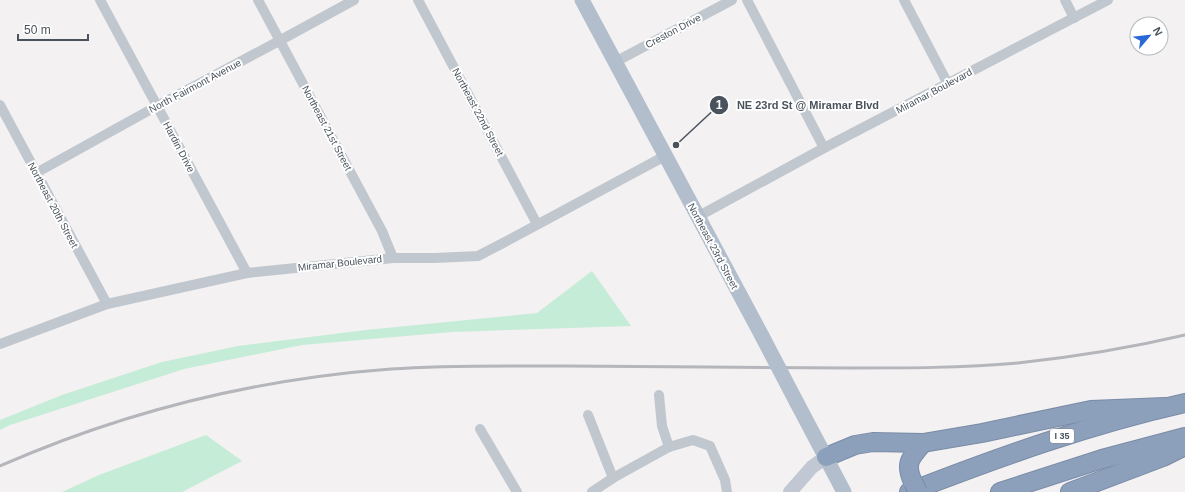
<svg xmlns="http://www.w3.org/2000/svg" width="1185" height="492" font-family="Helvetica,sans-serif">
	<rect width="100%" height="100%" fill="#f3f1f1"/>
	<!-- green -->
	<g fill="#c4ecd7">
		<path d="M592 271 631 326 452 332 302 345 184 369 10 425 0 430V420L62 395 162 362 238 346 366 330 537 313Z"/>
		<path d="M206 435 242 461 182 492H62L99 475Z"/>
	</g>
	<g fill="none" stroke-linecap="round" stroke-linejoin="round">
		<!-- highway casing -->
		<g stroke="#798ba7" stroke-width="20">
			<g id="highway">
				<path d="M826 457 855 445 873 442 923 443 982 433 1091 410 1165 407"/>
				<path d="M913 482C904 463 911 457 923 443"/>
				<path d="M909 492C999 457 1091 424 1185 403"/>
				<path d="M1000 492 1102 459 1185 437"/>
				<path d="M1070 492 1163 457 1185 446"/>
			</g>
		</g>
		<!-- street -->
		<g stroke="#c0c7ce" stroke-width="10">
			<path d="M100 0 247 273"/>
			<path d="M258 0 382 231 393 258"/>
			<path d="M418 0 537 224"/>
			<path d="M747 0 824 148"/>
			<path d="M904 0 948 84"/>
			<path d="M1065 0 1074 18"/>
			<path d="M615 62 732 0"/>
			<path d="M0 105 107 304"/>
			<path d="M36 173 157 106 279 41 354 0"/>
			<path d="M697 217 824 148 1108 0"/>
			<path d="M0 344 107 304 247 273 393 258H435L478 256 505 242 665 156"/>
			<path d="M659 395 662 426 669 447"/>
			<path d="M588 415 613 478"/>
			<path d="M480 429 517 492"/>
			<path d="M592 492 613 478 669 447 693 440 710 446 725 480 727 492"/>
		</g>
		<!-- secondary -->
		<path stroke="#c1c8d3" stroke-width="14" d="M790 492 812 467 826 457"/>
		<!-- primary -->
		<g stroke="#b3becd" stroke-width="15">
			<path d="M582 0 762 336"/>
			<path d="M797 403 844 492"/>
		</g>
		<!-- highway -->
		<use href="#highway" stroke="#8da0bb" stroke-width="18"/>
		<!-- rail -->
		<path stroke="#b4b6bb" stroke-width="3" d="M0 466C123 412 256 379 391 369 449 365 507 366 566 366 660 366 755 368 849 368 906 368 962 368 1018 363 1074 357 1130 348 1185 335"/>
		<!-- highway-bridge casing -->
		<g stroke="#798ba7" stroke-width="20" stroke-linecap="butt">
			<path id="highway-bridge" d="M913 482 918 492"/>
		</g>
		<!-- primary-bridge -->
		<path stroke="#b3becd" stroke-width="15" d="M762 336 797 403"/>
		<!-- highway-bridge -->
		<use href="#highway-bridge" stroke="#8da0bb" stroke-width="18"/>
	</g>
	<g text-anchor="middle" dominant-baseline="central" stroke-width="4" stroke-linejoin="round" paint-order="stroke">
		<!-- shield labels -->
		<rect fill="#fff" stroke="#80878e" stroke-width="1" x="1050" y="429" width="24" height="14" rx="3"/>
		<g font-size="9" font-weight="bold" fill="#4a535d">
			<text x="1062" y="436">I 35</text>
		</g>
		<!-- street labels -->
		<g font-size="10" fill="#4a535d" stroke="#fff">
			<text transform="translate(673 31) rotate(-28)">Creston Drive</text>
			<text transform="translate(195 86) rotate(-28)">North Fairmont Avenue</text>
			<text transform="translate(934 91) rotate(-28)">Miramar Boulevard</text>
			<text transform="translate(478 112) rotate(62)">Northeast 22nd Street</text>
			<text transform="translate(327 128) rotate(62)">Northeast 21st Street</text>
			<text transform="translate(179 147) rotate(62)">Hardin Drive</text>
			<text transform="translate(53 205) rotate(62)">Northeast 20th Street</text>
			<text transform="translate(713 246) rotate(62)">Northeast 23rd Street</text>
			<text transform="translate(340 263) rotate(-6)">Miramar Boulevard</text>
		</g>
	</g>
	<!-- callouts -->
	<path fill="none" stroke="#4a535d" stroke-width="1.5" d="M676 145L719 105"/>
	<g fill="#4a535d" stroke="#fff" stroke-width="1.5">
		<circle cx="676" cy="145" r="4"/>
		<circle cx="719" cy="105" r="10"/>
	</g>
	<g font-size="12" text-anchor="middle" font-weight="bold" fill="#fff">
		<text x="719" y="109">1</text>
	</g>
	<g font-size="11" text-anchor="middle" font-weight="bold" fill="#4a535d" stroke="#fff" stroke-width="4" stroke-linejoin="round" paint-order="stroke">
		<text x="808" y="109">NE 23rd St @ Miramar Blvd</text>
	</g>
	<!-- north arrow -->
	<g transform="translate(1149 36) rotate(62)"><circle r="19" fill="#ffffff" stroke="#b7babe"/>
	<path d="M0-3L7 15L0 10L-7 15Z" fill="#2968d6"/>
	<text y="-6" font-size="11" font-weight="bold" text-anchor="middle" fill="#4a535d">N</text>
	</g>
	<!-- scale -->
	<path d="M18 34v6h70v-6" fill="none" stroke="#4a535d" stroke-width="2"/>
	<text x="24" y="34" font-size="12" fill="#4a535d" stroke="#ffffff" stroke-width="3" paint-order="stroke">50 m</text>
</svg>
